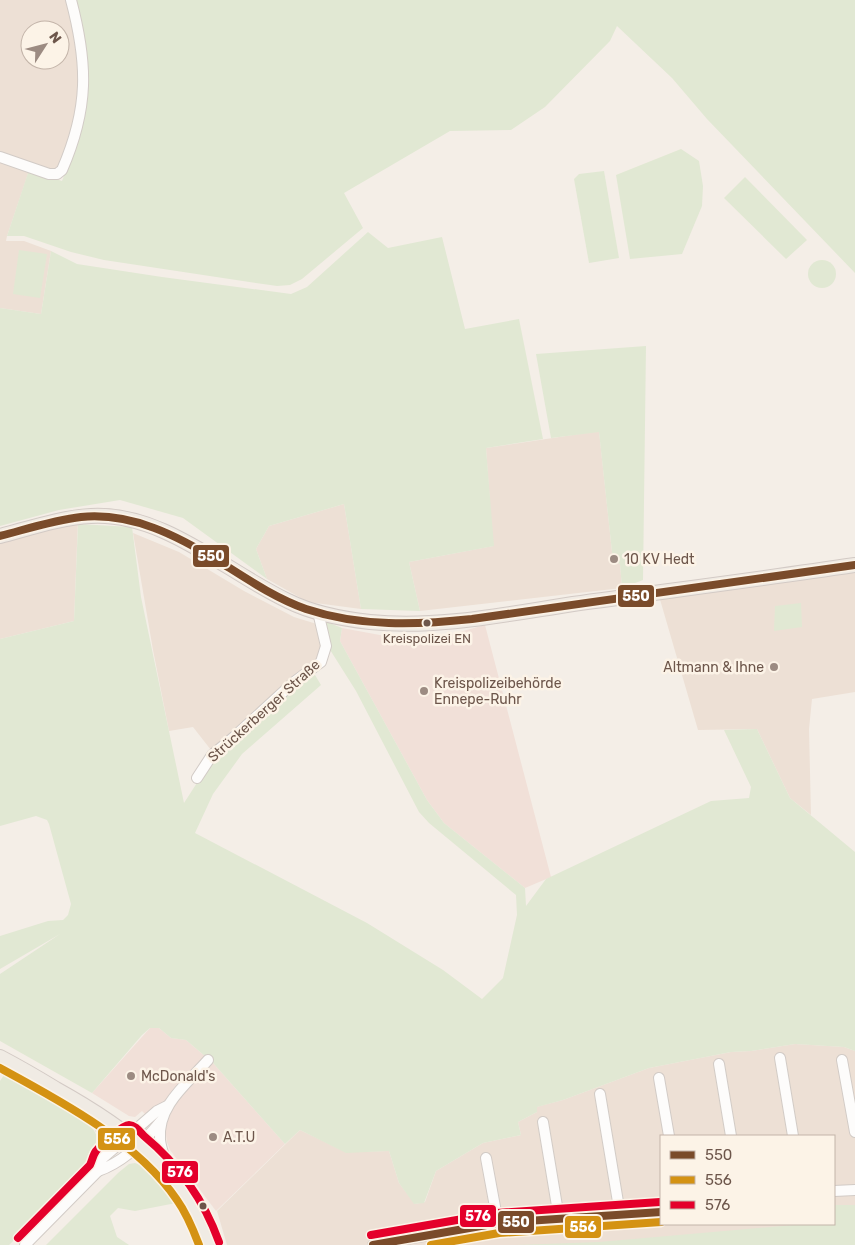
<svg xmlns="http://www.w3.org/2000/svg" width="855" height="1245" font-family="Rubik,sans-serif">
	<rect width="100%" height="100%" fill="#f4eee7"/>
	<!-- residential -->
	<g fill="#ede0d5" fill-rule="evenodd">
		<path d="M0 0H66L79 52 78 106 72 131 60 166 55 170 48 171 31 165 7 236 6 241H24L51 251 41 314 0 308ZM30 30H60V60H30Z"/>
		<path d="M599 431 613 561 620 564 622 588 420 611 409 562 493 546 486 448Z"/>
		<path d="M344 504 361 609 308 602 267 579 256 549 269 526Z"/>
		<path d="M78 518 74 621 0 639V536Z"/>
		<path d="M133 533 179 552 244 591 294 617 320 625 323 648 319 659 274 694 211 750 193 727 169 731 153 650Z"/>
		<path d="M855 571V692L812 699 809 729 811 815 790 798 757 729 698 730 659 596Z"/>
		<path d="M795 1044 844 1047 855 1051V1245H227L217 1211 300 1130 346 1152 389 1151 399 1183 415 1204 425 1202 436 1171 483 1143 521 1135 518 1122 537 1112 536 1107 563 1100 649 1068 731 1052 751 1051ZM661 1136H834V1224H661Z"/>
	</g>
	<!-- commercial -->
	<g fill="#f1e0d8">
		<path d="M485 625 551 877 525 888 444 823 427 800 340 641 342 628 396 638 430 640Z"/>
		<path d="M150 1028H159L171 1038 186 1040 213 1063 285 1144 216 1211 170 1150 167 1142 166 1135 142 1111 135 1117 129 1116 92 1093Z"/>
	</g>
	<!-- green -->
	<g fill="#e1e8d3">
		<path d="M76 0H855V273L707 119 672 78 617 26 610 41 545 107 511 130 450 131 344 193 363 228 302 279 290 285 277 286 263 284 104 260 71 252 24 236H7L29 170 62 181C68 165 75 150 80 134 94 90 88 43 76 0Z"/>
		<path d="M681 149 699 161 703 186 702 206 682 254 630 259 616 175Z"/>
		<path d="M604 171 619 258 589 263 574 179 579 174Z"/>
		<path d="M745 177 807 240 786 259 724 198Z"/>
		<path d="M368 232 388 248 442 237 465 329 519 319 543 439 486 448 494 546 409 562 420 611 361 609 344 504 269 526 256 549 267 579 183 518 120 500 59 510 0 526V308L41 314 51 251 77 264 162 277 291 294 307 287Z"/>
		<path d="M19 250 47 254 40 298 13 294Z"/>
		<circle cx="822" cy="274" r="14"/>
		<path d="M646 346 643 580 622 588 620 564 613 561 599 432 551 438 536 354Z"/>
		<path d="M78 524 132 527 141 597 184 803 213 758 312 670 321 685 242 754 213 794 195 833 367 923 443 970 482 999 503 978 517 915 516 895 429 823 419 812 356 691 327 645 322 620 342 628 340 641 427 800 444 823 525 888 526 906 546 879 711 801 749 798 751 787 724 730 757 729 790 798 855 852V1051L844 1047 795 1044 751 1051 731 1052 649 1068 563 1100 537 1107V1112L518 1122 521 1135 483 1143 436 1171 424 1203 414 1204 399 1183 389 1151 346 1153 300 1130 285 1144 213 1063 186 1040 171 1038 159 1028H150L142 1035 92 1093 0 1041V974L60 934 0 969V936L48 921 63 920 68 915 71 904 49 824 47 820 36 816 0 826V639L74 621Z"/>
		<path d="M801 603 802 627 774 631 775 606Z"/>
		<path d="M6 1072H12L27 1084 84 1121 93 1129 97 1136 99 1146 96 1156 87 1169 9 1245H0V1081Z"/>
		<path d="M135 1163C153 1169 164 1189 176 1203L135 1211 118 1208 110 1216 117 1237 129 1245H46L118 1173 129 1164Z"/>
		<path d="M834 1205H855V1245H515L599 1242 804 1224H834Z"/>
	</g>
	<g fill="none" stroke-linecap="round" stroke-linejoin="round">
		<!-- minor casing -->
		<g stroke="#d2cbc6" stroke-width="12">
			<g id="minor">
				<path d="M0 157 49 174H57L62 170C89 108 88 64 71 0"/>
				<path d="M197 778 212 755 234 737 294 682 321 662 326 646 318 612"/>
				<path d="M780 1058 793 1136"/>
				<path d="M842 1060 855 1132"/>
				<path d="M719 1064 731 1136"/>
				<path d="M659 1078 669 1136"/>
				<path d="M600 1094 620 1214"/>
				<path d="M543 1122 559 1218"/>
				<path d="M104 1157 157 1111 167 1106"/>
				<path d="M486 1158 498 1223"/>
				<path d="M98 1171C124 1162 144 1142 161 1121"/>
				<path d="M170 1173C167 1163 161 1151 160 1140 157 1105 188 1083 208 1060"/>
				<path d="M834 1191 855 1190"/>
				<path d="M25 1245 98 1171C109 1143 105 1138 95 1112"/>
				<path d="M373 1245 498 1223 661 1212"/>
			</g>
		</g>
		<!-- major casing -->
		<g stroke="#d3cac5" stroke-width="16">
			<g id="major">
				<path d="M0 536C27 529 63 517 91 516 164 512 226 572 288 601 312 613 343 619 370 622 437 629 507 614 573 604 667 591 761 579 855 565"/>
				<path d="M0 1057C19 1067 38 1078 56 1089 121 1125 187 1171 210 1245"/>
			</g>
		</g>
		<!-- minor -->
		<use href="#minor" stroke="#fdfcfb" stroke-width="10"/>
		<!-- major -->
		<use href="#major" stroke="#f0ebe4" stroke-width="14"/>
		<!-- bus-1 casing -->
		<g stroke="#fcf3e7" stroke-width="11">
			<g id="bus-1">
				<path d="M0 536C27 529 54 520 81 517 132 512 178 536 220 562 247 579 275 598 306 609 360 627 417 625 472 619L855 565"/>
				<path d="M373 1245 498 1223 661 1212"/>
			</g>
		</g>
		<!-- bus-2 casing -->
		<g stroke="#fcf3e7" stroke-width="11">
			<g id="bus-2">
				<path d="M0 1068C61 1101 138 1142 177 1200 187 1214 193 1229 199 1245"/>
				<path d="M431 1245 499 1233 661 1222"/>
			</g>
		</g>
		<!-- bus-3 casing -->
		<g stroke="#fcf3e7" stroke-width="11">
			<g id="bus-3">
				<path d="M371 1235 497 1213 660 1202"/>
				<path d="M18 1238 90 1165C92 1161 93 1155 96 1151 101 1145 122 1125 129 1125 135 1125 140 1132 144 1136 179 1165 204 1200 219 1242"/>
			</g>
		</g>
		<!-- bus-1 -->
		<use href="#bus-1" stroke="#7a4b2a" stroke-width="8"/>
		<!-- bus-2 -->
		<use href="#bus-2" stroke="#d49213" stroke-width="8"/>
		<!-- bus-3 -->
		<use href="#bus-3" stroke="#e4002b" stroke-width="8"/>
	</g>
	<!-- markers -->
	<g fill="#9c8b82" stroke="#fcf3e7" stroke-width="2">
		<circle cx="614" cy="559" r="5"/>
		<circle cx="774" cy="667" r="5"/>
		<circle cx="424" cy="691" r="5"/>
		<circle cx="131" cy="1076" r="5"/>
		<circle cx="213" cy="1137" r="5"/>
	</g>
	<g fill="#6d564b" stroke="#fcf3e7" stroke-width="2">
		<circle cx="427" cy="623" r="4.5"/>
		<circle cx="203" cy="1206" r="4.5"/>
	</g>
	<g text-anchor="middle" dominant-baseline="central" stroke-width="5" stroke-linejoin="round" paint-order="stroke">
		<!-- bus labels -->
		<g font-size="13" fill="#6d564b" stroke="#fcf3e7">
			<text x="427" y="638">Kreispolizei EN</text>
		</g>
		<!-- poi labels -->
		<g font-size="14" fill="#6d564b" stroke="#fcf3e7" text-anchor="start">
			<text x="624" y="559">10 KV Hedt</text>
			<text x="764" y="667" text-anchor="end">Altmann &amp; Ihne</text>
			<text x="434" y="683">Kreispolizeibehörde<tspan x="434" dy="16">Ennepe-Ruhr</tspan></text>
			<text x="141" y="1076">McDonald's</text>
			<text x="223" y="1137">A.T.U</text>
		</g>
		<!-- street labels -->
		<g font-size="14" fill="#6d564b" stroke="#fcf3e7">
			<text transform="translate(264 711) rotate(-42)">Strückerberger Straße</text>
		</g>
	</g>
	<g stroke="#fcf3e7" stroke-width="2">
		<rect x="192" y="544" width="38" height="24" rx="5" fill="#7a4b2a"/>
		<rect x="617" y="584" width="38" height="24" rx="5" fill="#7a4b2a"/>
		<rect x="97" y="1127" width="39" height="24" rx="5" fill="#d49213"/>
		<rect x="161" y="1160" width="38" height="24" rx="5" fill="#e4002b"/>
		<rect x="459" y="1204" width="38" height="24" rx="5" fill="#e4002b"/>
		<rect x="497" y="1210" width="38" height="24" rx="5" fill="#7a4b2a"/>
		<rect x="564" y="1215" width="38" height="24" rx="5" fill="#d49213"/>
	</g>
	<g font-size="14" text-anchor="middle" font-weight="bold" fill="#fff">
		<text x="211" y="561">550</text>
		<text x="636" y="601">550</text>
		<text x="117" y="1144">556</text>
		<text x="180" y="1177">576</text>
		<text x="478" y="1221">576</text>
		<text x="516" y="1227">550</text>
		<text x="583" y="1232">556</text>
	</g>
	<!-- legend -->
	<rect x="660" y="1135" width="175" height="90" fill="#fcf3e7" stroke="#c3b4a9"/>
	<rect x="670" y="1151" width="25" height="8" fill="#7a4b2a" stroke="#c3b4a9"/>
	<text x="705" y="1160" font-size="15" fill="#6d564b">550</text>
	<rect x="670" y="1176" width="25" height="8" fill="#d49213" stroke="#c3b4a9"/>
	<text x="705" y="1185" font-size="15" fill="#6d564b">556</text>
	<rect x="670" y="1201" width="25" height="8" fill="#e4002b" stroke="#c3b4a9"/>
	<text x="705" y="1210" font-size="15" fill="#6d564b">576</text>
	<!-- north arrow -->
	<g transform="translate(45 45) rotate(54)"><circle r="24" fill="#fcf3e7" stroke="#c3b4a9"/>
	<path d="M0-4L9 19L0 12L-9 19Z" fill="#9c8b82"/>
	<text y="-8" font-size="14" font-weight="bold" text-anchor="middle" fill="#6d564b">N</text>
	</g>
</svg>
